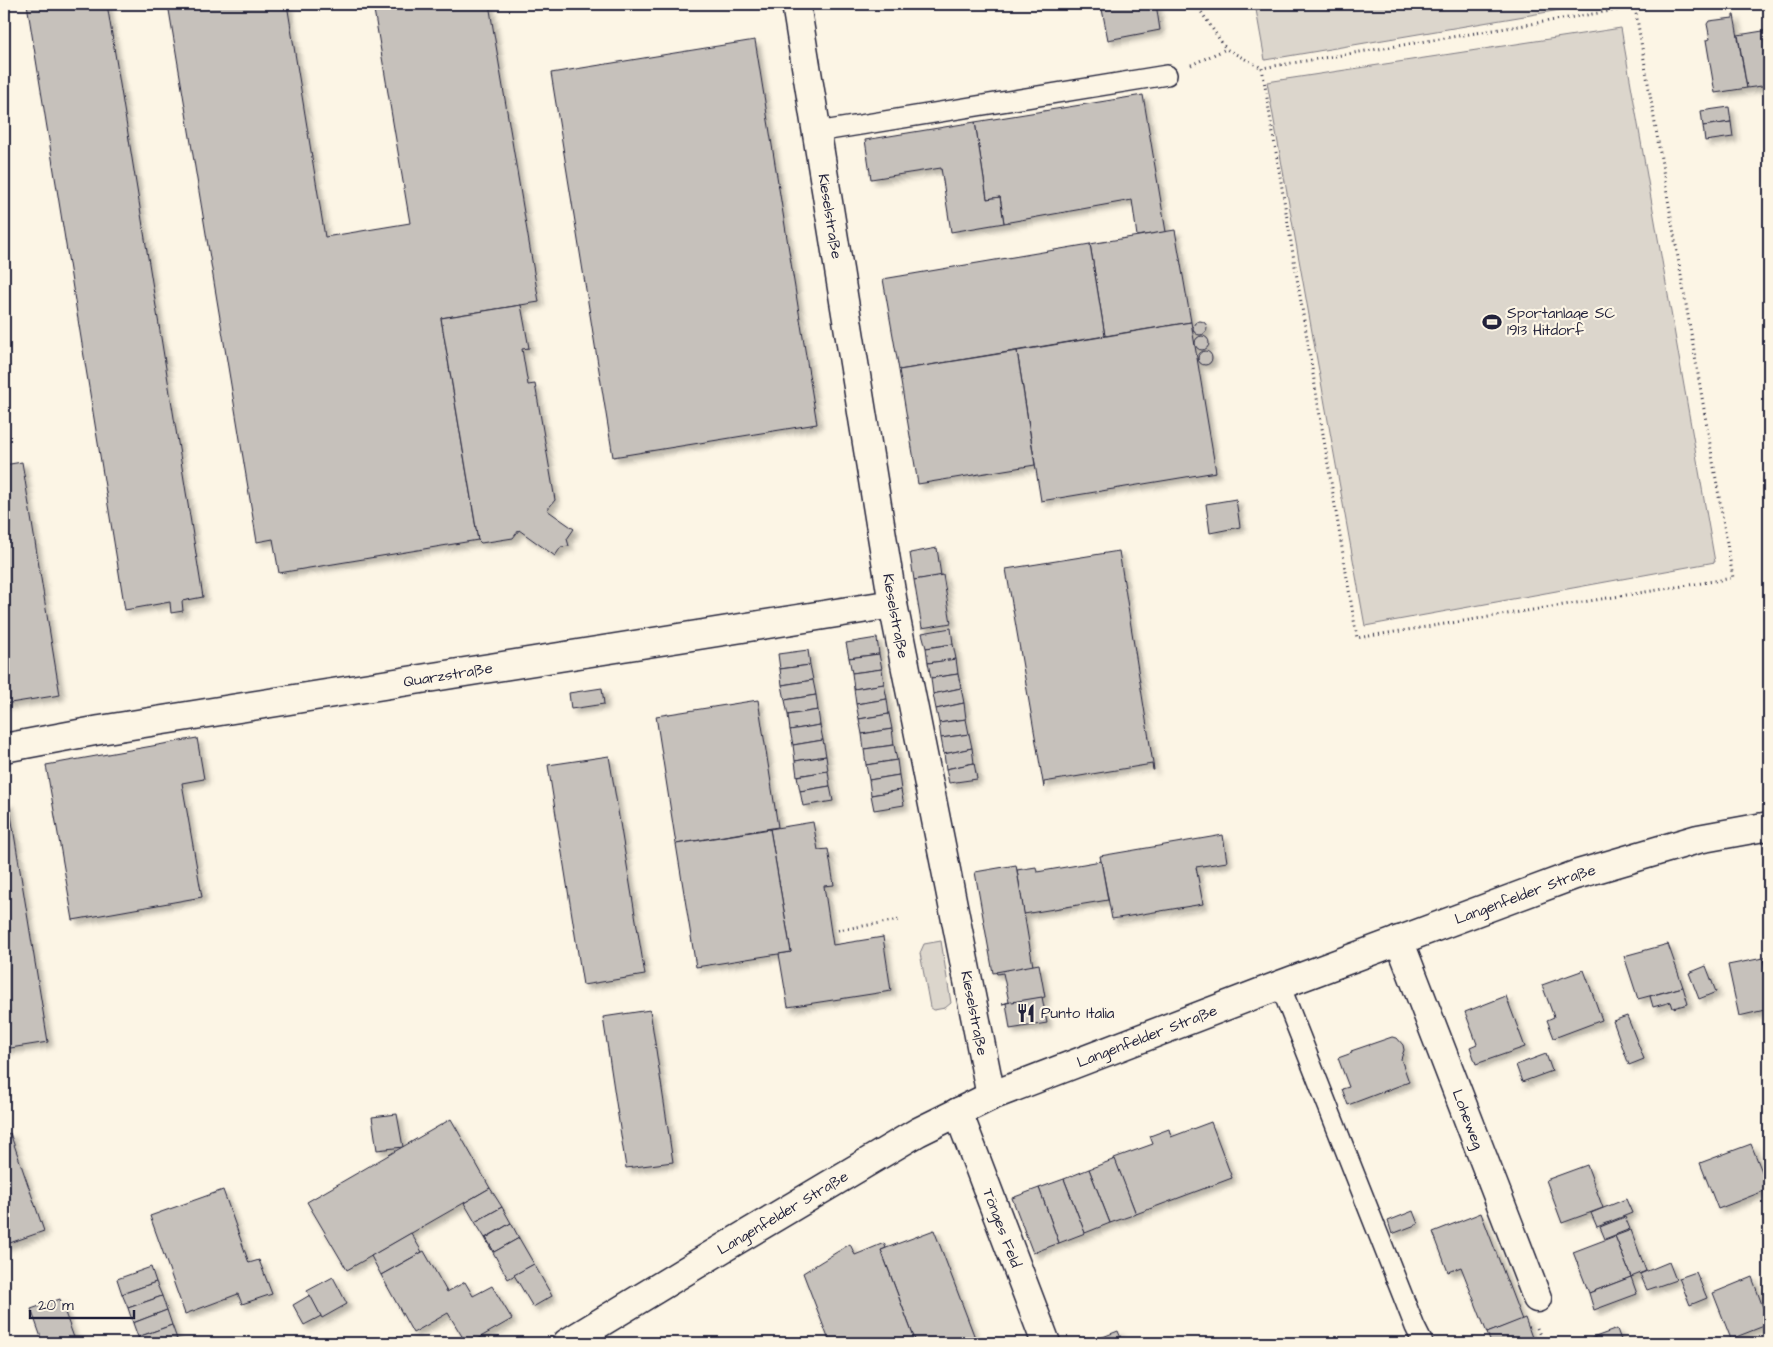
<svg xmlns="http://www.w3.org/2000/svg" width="1773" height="1347" font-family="'Architects Daughter',sans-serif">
	<defs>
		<filter id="shadow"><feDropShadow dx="4.5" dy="4.5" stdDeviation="2.5" flood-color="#0004"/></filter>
	</defs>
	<rect width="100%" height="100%" fill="#fcf5e5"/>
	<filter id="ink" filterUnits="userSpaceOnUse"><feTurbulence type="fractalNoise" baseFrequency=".02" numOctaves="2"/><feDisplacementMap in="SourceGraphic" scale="10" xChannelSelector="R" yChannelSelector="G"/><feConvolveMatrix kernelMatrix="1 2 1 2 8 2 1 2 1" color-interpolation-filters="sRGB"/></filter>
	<g filter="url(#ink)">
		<!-- green -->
		<g fill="#dcd6cc" stroke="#7f7c84">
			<path d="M1255 4H1595L1265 60Z"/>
			<path d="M1621 28 1715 562 1365 626 1267 82Z"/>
			<path d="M941 941 951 1003 945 1008 934 1010 930 1007 920 953 924 944Z"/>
		</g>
		<!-- building -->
		<g fill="#c6c1bb" stroke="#22223b" filter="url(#shadow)">
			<path d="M27 4H107L203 597 182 601 183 611 171 613 170 602 125 610Z"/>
			<path d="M168 4H287L325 237 410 223 373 4H489L539 302 441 318 478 540 279 573 273 539 257 542Z"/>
			<path d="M1101 4H1156L1160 30 1108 40Z"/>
			<path d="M1733 15H1734L1747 88 1715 93 1706 40 1710 39 1707 24 1709 21 1733 18Z"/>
			<path d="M1769 30V85L1747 88 1738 35Z"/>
			<path d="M755 40 817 424 613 457 551 73Z"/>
			<path d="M1143 95 1166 232 1137 236 1132 200 1004 223 1000 197 987 199 975 122Z"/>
			<path d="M1729 107 1731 122 1703 126 1701 111Z"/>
			<path d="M975 122 987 199 1000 197 1004 223 951 232 941 168 871 179 865 140Z"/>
			<path d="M1731 122 1733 137 1705 141 1703 126Z"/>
			<path d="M1175 230 1191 322 1105 336 1090 244Z"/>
			<path d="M1090 244 1105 336 899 370 883 279Z"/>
			<path d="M521 305 529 348 522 349 528 385 535 384 555 500 547 510 574 529 567 539 569 546 561 547 555 556 519 530 513 538 481 543 478 540 441 318Z"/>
			<circle cx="1200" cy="328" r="7"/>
			<path d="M1191 322 1216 472 1041 501 1017 351Z"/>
			<circle cx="1202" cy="343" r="7"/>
			<path d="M1017 351 1035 465 918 484 899 370Z"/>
			<circle cx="1205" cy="358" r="7"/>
			<path d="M22 462 60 695 4 704V465Z"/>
			<path d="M1236 499 1240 527 1210 533 1206 504Z"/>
			<path d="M937 548 941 576 914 580 910 553Z"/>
			<path d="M1119 551 1154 770H1153L1152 764 1044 782V788L1006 569Z"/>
			<path d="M943 575 951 623 922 628 914 580Z"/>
			<path d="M951 628 953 644 926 648 922 633Z"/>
			<path d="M877 638 879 654 849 658 846 643Z"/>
			<path d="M953 644 956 659 928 663 926 648Z"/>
			<path d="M808 650 810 665 780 669 778 654Z"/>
			<path d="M879 654 882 669 852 673 849 658Z"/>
			<path d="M956 659 958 674 931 678 928 663Z"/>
			<path d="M810 665 813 680 782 685 780 669Z"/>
			<path d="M882 669 884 684 854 689 852 673Z"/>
			<path d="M958 674 961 688 933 694 931 678Z"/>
			<path d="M813 680 816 695 785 700 782 685Z"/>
			<path d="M884 684 887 699 856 704 854 689Z"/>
			<path d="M602 688 604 704 571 709 569 693Z"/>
			<path d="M961 688 964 703 936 709 933 694Z"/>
			<path d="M816 695 818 710 788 715 785 700Z"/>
			<path d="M887 699 889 714 859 719 856 704Z"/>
			<path d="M758 700 778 827 676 844 656 716Z"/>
			<path d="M964 703 966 719 939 723 936 709Z"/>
			<path d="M818 710 820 725 790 730 788 715Z"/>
			<path d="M889 714 892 729 862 734 859 719Z"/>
			<path d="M966 719 969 734 941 738 939 723Z"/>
			<path d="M820 725 823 740 793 745 790 730Z"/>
			<path d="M892 729 894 745 864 749 862 734Z"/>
			<path d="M969 734 972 748 944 754 941 738Z"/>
			<path d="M197 738 204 779 182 783 202 897 73 920 46 765Z"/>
			<path d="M823 740 826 756 795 761 793 745Z"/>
			<path d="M894 745 897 760 866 765 864 749Z"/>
			<path d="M972 748 974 763 946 769 944 754Z"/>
			<path d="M609 756 645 975 583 985 548 765Z"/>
			<path d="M826 756 828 771 797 776 795 761Z"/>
			<path d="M897 760 899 775 869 780 866 765Z"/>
			<path d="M974 763 977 779 949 783 946 769Z"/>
			<path d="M828 771 830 786 800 791 797 776Z"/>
			<path d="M899 775 901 790 871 795 869 780Z"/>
			<path d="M830 786 833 801 803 806 800 791Z"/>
			<path d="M901 790 904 805 874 810 871 795Z"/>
			<path d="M9 803 48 1042 4 1049V804Z"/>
			<path d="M813 822 818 850 828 849 834 885 824 886 833 945 883 937 891 991 788 1007 779 954 791 952 770 829Z"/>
			<path d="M770 829 791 952 696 967 676 844Z"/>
			<path d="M1223 835 1227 862 1196 867 1203 904 1112 919 1100 856Z"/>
			<path d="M1101 861 1108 900 1024 914 1017 870 1036 867 1037 872Z"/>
			<path d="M1016 865 1033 966 993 973 975 872Z"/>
			<path d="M1668 944 1683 987 1638 999 1624 956Z"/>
			<path d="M1769 957V987L1763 958Z"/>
			<path d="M1763 958 1769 987V1009L1739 1016 1728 965Z"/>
			<path d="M1039 964 1045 997 1002 1004 1009 1002 1003 973 997 974 996 972Z"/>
			<path d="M1706 966 1716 992 1699 999 1689 973Z"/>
			<path d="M1584 970 1602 1020 1554 1038 1547 1020 1554 1017 1542 985Z"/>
			<path d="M1683 987 1688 1004 1673 1008 1671 1002 1653 1007 1650 996Z"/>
			<path d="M1506 996 1525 1047 1476 1064 1470 1047 1477 1044 1465 1012Z"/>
			<path d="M1042 997 1047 1023 1010 1029 1006 1003Z"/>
			<path d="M650 1010 673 1162 626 1168 603 1017Z"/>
			<path d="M1627 1016 1644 1059 1629 1065 1613 1021Z"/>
			<path d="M1392 1037 1397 1038 1403 1045 1404 1050 1401 1059 1409 1082 1348 1105 1342 1089 1349 1087 1338 1058 1352 1053 1351 1051Z"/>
			<path d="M1546 1054 1552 1071 1522 1082 1516 1065Z"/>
			<path d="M397 1114 403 1147 377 1150 372 1117Z"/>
			<path d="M451 1119 490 1188 347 1270 307 1202Z"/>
			<path d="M1211 1122 1232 1178 1136 1214 1114 1158 1153 1144 1150 1136 1169 1129 1171 1137Z"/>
			<path d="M10 1133 44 1231 4 1245V1136Z"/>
			<path d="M1751 1144 1769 1189 1718 1209 1700 1163Z"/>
			<path d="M1115 1159 1136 1214 1110 1223 1089 1169Z"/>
			<path d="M1587 1165 1603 1208 1562 1223 1546 1180Z"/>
			<path d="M1089 1169 1110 1223 1085 1233 1064 1179Z"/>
			<path d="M1064 1179 1085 1233 1059 1243 1039 1188Z"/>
			<path d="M490 1188 502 1207 475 1222 464 1203Z"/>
			<path d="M1039 1188 1059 1243 1033 1253 1012 1198Z"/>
			<path d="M223 1190 249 1263 259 1260 272 1294 242 1304 238 1294 185 1314 150 1216Z"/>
			<path d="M1626 1199 1632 1213 1597 1227 1591 1213Z"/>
			<path d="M502 1207 511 1223 485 1238 475 1222Z"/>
			<path d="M1413 1211 1418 1224 1392 1234 1388 1221Z"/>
			<path d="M1481 1213 1522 1320 1487 1333 1461 1267 1448 1272 1433 1232Z"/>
			<path d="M1625 1217 1630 1229 1605 1239 1600 1227Z"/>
			<path d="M511 1223 519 1238 494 1252 486 1238Z"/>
			<path d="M934 1230 977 1343H916L881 1250Z"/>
			<path d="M1631 1230 1646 1271 1631 1277 1615 1236Z"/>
			<path d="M411 1233 422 1252 381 1275 371 1256Z"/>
			<path d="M1615 1236 1631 1277 1589 1293 1573 1252Z"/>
			<path d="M485 1238H486L494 1252 519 1238 534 1264 508 1279Z"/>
			<path d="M884 1243 886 1248 881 1250 916 1343H830L803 1273 850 1244 855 1255Z"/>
			<path d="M424 1251 447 1292 465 1282 473 1296 492 1286 512 1319 470 1343H466L448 1313 413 1333 381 1275Z"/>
			<path d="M1669 1262 1676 1280 1647 1290 1640 1274Z"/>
			<path d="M534 1264 552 1296 533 1307 514 1275Z"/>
			<path d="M151 1267 156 1282 122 1294 117 1279Z"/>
			<path d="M1696 1272 1707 1298 1690 1305 1679 1278Z"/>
			<path d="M333 1277 347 1304 322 1318 307 1291Z"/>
			<path d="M1631 1277 1637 1294 1594 1310 1589 1293Z"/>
			<path d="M1752 1277 1769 1324 1731 1339 1713 1293Z"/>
			<path d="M156 1282 162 1296 128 1308 122 1294Z"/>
			<path d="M310 1295 321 1316 304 1325 293 1305Z"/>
			<path d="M162 1296 167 1310 133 1323 128 1308Z"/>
			<path d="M60 1299 76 1343H43L31 1309Z"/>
			<path d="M167 1310 172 1325 138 1337 133 1323Z"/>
			<path d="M1525 1318 1534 1343H1491L1487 1333Z"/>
			<path d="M172 1325 177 1339 167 1343H140L138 1337Z"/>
			<path d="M1617 1329 1622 1343H1579Z"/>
			<path d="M1118 1331 1123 1343H1090V1342Z"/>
		</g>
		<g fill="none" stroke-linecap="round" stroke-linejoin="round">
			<!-- service casing -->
			<g stroke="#22223b" stroke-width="22">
				<g id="service">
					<path d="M817 132 1167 75"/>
					<path d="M1280 985 1415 1327 1423 1343"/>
				</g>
			</g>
			<!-- minor casing -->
			<g stroke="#22223b" stroke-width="31">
				<g id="minor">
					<path id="s1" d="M796 4 893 604 991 1096"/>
					<path id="s2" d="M4 748 100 730 893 604"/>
					<path id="s3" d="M1399 940 1537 1298"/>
					<path id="s4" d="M958 1112 1046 1343"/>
				</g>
			</g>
			<!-- tertiary casing -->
			<g stroke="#22223b" stroke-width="31">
				<g id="tertiary">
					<path id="s5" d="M567 1343 725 1247 918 1132 991 1096 1280 985 1575 875 1698 839 1769 826"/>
				</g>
			</g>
			<!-- path -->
			<g stroke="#22223b" stroke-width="3" stroke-dasharray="1 4" stroke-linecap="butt">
				<path d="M1196 4 1226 49"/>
				<path d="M1634 4 1635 7 1733 578 1357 638 1262 68 1635 7"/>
				<path d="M1191 65 1226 49 1262 68"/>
				<path d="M838 930 900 920"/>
				<path d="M1537 1328 1543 1343"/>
			</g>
			<!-- service -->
			<use href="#service" stroke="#fcf5e5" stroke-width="19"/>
			<!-- minor -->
			<use href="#minor" stroke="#fcf5e5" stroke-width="28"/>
			<!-- tertiary -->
			<use href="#tertiary" stroke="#fcf5e5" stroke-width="28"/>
		</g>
	</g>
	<!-- icons -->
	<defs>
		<g id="stadium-bare" transform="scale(1.5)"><path d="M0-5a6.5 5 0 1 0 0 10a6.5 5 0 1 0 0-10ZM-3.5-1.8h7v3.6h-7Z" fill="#22223b" stroke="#fcf5e5" stroke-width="2.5" paint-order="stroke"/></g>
		<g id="restaurant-bare" transform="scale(1.5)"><path d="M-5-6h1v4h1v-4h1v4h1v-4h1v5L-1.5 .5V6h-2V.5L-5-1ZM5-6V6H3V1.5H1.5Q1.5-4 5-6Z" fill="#22223b" stroke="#fcf5e5" stroke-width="2.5" paint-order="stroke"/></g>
	</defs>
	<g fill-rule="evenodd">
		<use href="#stadium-bare" x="1492" y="322"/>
		<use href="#restaurant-bare" x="1026" y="1013"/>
	</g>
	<g text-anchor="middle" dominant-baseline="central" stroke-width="4.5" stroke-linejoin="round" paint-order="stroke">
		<!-- street labels -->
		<g font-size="15" fill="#22223b" stroke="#fcf5e5">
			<text stroke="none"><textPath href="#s1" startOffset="215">Kieselstraße</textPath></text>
			<text stroke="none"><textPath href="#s1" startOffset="620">Kieselstraße</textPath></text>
			<text stroke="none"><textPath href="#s2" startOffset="450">Quarzstraße</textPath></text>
			<text stroke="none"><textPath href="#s5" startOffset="1062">Langenfelder Straße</textPath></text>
			<text stroke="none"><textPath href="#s1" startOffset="1025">Kieselstraße</textPath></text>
			<text stroke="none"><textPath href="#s5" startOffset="658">Langenfelder Straße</textPath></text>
			<text stroke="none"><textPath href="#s3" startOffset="192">Loheweg</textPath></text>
			<text stroke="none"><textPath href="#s5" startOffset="252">Langenfelder Straße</textPath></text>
			<text stroke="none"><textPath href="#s4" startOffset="124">Tönges Feld</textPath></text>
		</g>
		<!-- poi labels -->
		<g font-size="15" fill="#22223b" stroke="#fcf5e5" text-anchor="start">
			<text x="1507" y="313">Sportanlage SC<tspan x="1507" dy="17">1913 Hitdorf</tspan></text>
			<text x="1041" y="1013">Punto Italia</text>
		</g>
	</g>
	<!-- margin -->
	<rect width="1773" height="1347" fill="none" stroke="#fcf5e5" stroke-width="20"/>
	<rect x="10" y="10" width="1753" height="1327" fill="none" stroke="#22223b" stroke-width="2" filter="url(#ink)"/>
	<!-- scale -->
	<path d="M30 1310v8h104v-8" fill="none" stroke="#22223b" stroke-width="2.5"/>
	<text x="38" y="1310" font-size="15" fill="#22223b" stroke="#fcf5e5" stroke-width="4" paint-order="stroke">20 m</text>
</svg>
